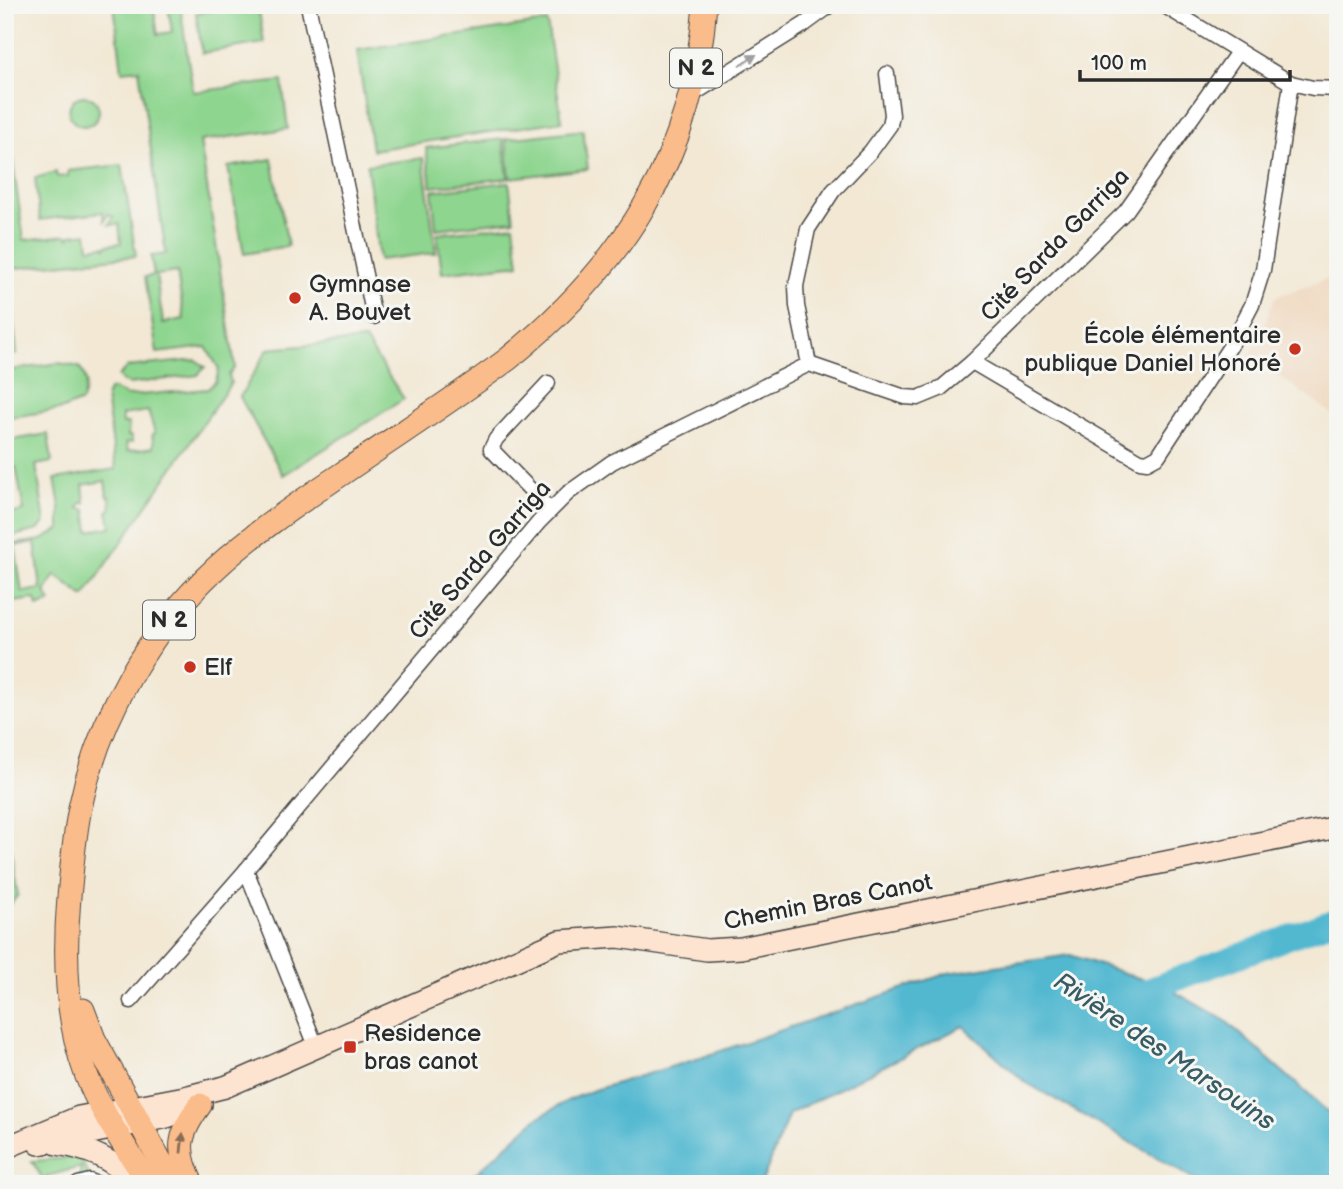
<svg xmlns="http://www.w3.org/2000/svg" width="1343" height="1189" font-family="'Balsamiq Sans',sans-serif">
	<rect width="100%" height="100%" fill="#f6f6f2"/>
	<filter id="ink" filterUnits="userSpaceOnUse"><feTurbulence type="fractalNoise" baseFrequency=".0143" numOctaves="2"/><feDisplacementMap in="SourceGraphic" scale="14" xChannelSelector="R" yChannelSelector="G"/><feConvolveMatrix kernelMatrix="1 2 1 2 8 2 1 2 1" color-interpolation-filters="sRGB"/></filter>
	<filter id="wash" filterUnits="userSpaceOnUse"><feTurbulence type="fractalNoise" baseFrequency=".00686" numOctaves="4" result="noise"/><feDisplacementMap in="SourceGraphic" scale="28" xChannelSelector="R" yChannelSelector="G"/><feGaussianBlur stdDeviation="1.57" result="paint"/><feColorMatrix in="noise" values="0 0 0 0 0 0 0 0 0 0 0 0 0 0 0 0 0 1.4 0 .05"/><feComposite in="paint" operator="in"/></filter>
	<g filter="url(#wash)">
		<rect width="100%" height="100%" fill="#f2e8d4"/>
		<!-- built -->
		<path fill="#efd6bb" d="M1338 275V418L1249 355 1256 344 1275 297Z"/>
		<!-- green -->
		<g fill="#8ed58f" stroke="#5c805d" stroke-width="2" fill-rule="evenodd">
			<path d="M114 5H153L158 34 172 32 168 5H180L193 92 282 81 288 129 200 141 235 367 229 375 231 383 84 597 55 575 45 592 51 602 37 607 35 599 5 603V545L42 540 60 529V506L55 479 116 469 106 397 109 390 113 389 127 396 208 389 216 381 219 369 206 347 157 353 145 277 154 275 151 256 166 254 139 69 122 71ZM177 272 184 319 163 323 156 275ZM148 411 155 433 152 434 154 447 128 451 126 443 132 442 131 436H128L129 423 123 424 122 415ZM105 481 107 496 110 497 111 510 108 511 111 527 89 531 86 510 79 508 81 503H85L83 485ZM35 542 41 589 22 592 15 546Z"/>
			<path d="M249 5H258L264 43 202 53 196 13Z"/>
			<path d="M547 22 562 121 372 150 357 50Z"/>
			<circle cx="84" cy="111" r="15"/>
			<path d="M5 108 24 240 66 235 69 238 71 235 87 233 89 248 104 246 106 248 107 245 121 243 119 224 109 225 113 217 108 214 104 221 103 212 40 220 35 178 56 172 57 177 68 176V171L122 165 136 256 7 269 17 354 5 356Z"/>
			<path d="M583 130 588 169 510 178 506 139Z"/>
			<path d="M503 139 508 178 431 187 426 148Z"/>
			<path d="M423 158 436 253 379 260 367 165Z"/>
			<path d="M272 159 288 246 244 254 228 167Z"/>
			<path d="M509 182 514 220 436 229 432 191Z"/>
			<path d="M514 225 519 264 442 273 437 234Z"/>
			<path d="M365 340 404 399 283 475 240 397 268 349Z"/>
			<path d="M196 360 205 367 198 375 129 384 122 381 118 376 127 367Z"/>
			<path d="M59 363 79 367C89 380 86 387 82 401L63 409 5 418V371Z"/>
			<path d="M48 434 52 462 36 465 45 522 38 530 5 538V515L24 511 16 467 5 469V441Z"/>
			<path d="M5 817 18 895 10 905 5 906Z"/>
			<path d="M79 1157 89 1175 79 1179 81 1167 47 1176 46 1184 32 1161Z"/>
		</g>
		<!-- water -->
		<path fill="#51b8d0" stroke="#3e727e" stroke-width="2" d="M1070 955 1166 987 1226 1021 1338 1121V1184H1203L1025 1082 963 1026 789 1114 761 1184H464L536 1119 567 1101 594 1090 700 1058 948 973Z"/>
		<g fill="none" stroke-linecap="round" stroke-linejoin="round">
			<!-- river -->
			<path stroke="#51b8d0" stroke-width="24" d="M1129 997 1338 919"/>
		</g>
	</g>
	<g filter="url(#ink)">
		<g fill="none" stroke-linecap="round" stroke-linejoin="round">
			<!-- street casing -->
			<g stroke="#494744" stroke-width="17">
				<g id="street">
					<path d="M308 5 374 317"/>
					<path d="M1163 5 1291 83 1313 88 1338 89"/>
					<path d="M690 96 805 24 831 5"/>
					<path d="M972 362 1140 461 1147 462 1158 456 1231 345 1252 305 1263 270 1291 83"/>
					<path d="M809 364 797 306 796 286 808 229 833 191 871 151 890 125 892 115 887 74"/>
					<path d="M548 383 496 439 491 449 550 510"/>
					<path d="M246 870 316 1046"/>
					<path d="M131 1001 246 870 539 522 568 493 612 462 809 364 905 397 918 398 940 389 972 362 1126 211 1238 52"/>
					<path d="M78 1184 90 1181 98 1184"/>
				</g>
			</g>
			<!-- secondary casing -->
			<g stroke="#494744" stroke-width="24">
				<g id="secondary">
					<path d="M39 1144 167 1117 201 1104"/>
					<path d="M57 1144C90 1149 113 1159 136 1184"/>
					<path d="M5 1148 79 1117 185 1097 225 1087 559 941 618 937 707 950 741 948 1338 827"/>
				</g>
			</g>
			<!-- primary casing -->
			<g stroke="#494744" stroke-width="25">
				<g id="primary">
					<path d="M83 1010 94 1039 173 1184"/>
					<path d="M149 1184C128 1150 100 1112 86 1074 65 1018 64 955 69 897 72 867 74 837 80 808 99 717 148 631 216 568 255 532 299 503 343 473 398 435 454 399 508 359 623 266 694 156 705 5"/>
					<path d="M192 1184C176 1150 178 1135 200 1105"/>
				</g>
			</g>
			<!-- street -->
			<use href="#street" stroke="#fff" stroke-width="14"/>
			<!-- secondary -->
			<use href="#secondary" stroke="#fde4d1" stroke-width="21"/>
			<!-- primary -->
			<use href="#primary" stroke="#fabc8b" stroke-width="23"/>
		</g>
		<!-- one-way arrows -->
		<defs><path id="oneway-solid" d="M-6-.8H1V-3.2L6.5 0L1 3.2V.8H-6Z" transform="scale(1.75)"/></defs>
		<use fill="#a0a0a0" href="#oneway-solid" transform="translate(748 60) rotate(-32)"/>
		<use fill="#886c56" href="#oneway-solid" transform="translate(182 1143) rotate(-84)"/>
	</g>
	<!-- markers -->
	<g fill="#c8321e" stroke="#f6f6f2" stroke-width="2.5">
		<circle cx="295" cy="298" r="7"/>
		<circle cx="1295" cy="349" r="7"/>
		<circle cx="190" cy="667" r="7"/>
		<rect x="343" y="1040" width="14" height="14" rx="3.5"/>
	</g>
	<g text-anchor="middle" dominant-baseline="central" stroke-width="6" stroke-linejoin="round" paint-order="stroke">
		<!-- shield labels -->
		<g fill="#f6f6f2" stroke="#686867" stroke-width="2">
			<rect x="670" y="48.5" width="52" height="39" rx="5"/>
			<rect x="143" y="600.5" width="52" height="39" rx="5"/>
		</g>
		<g font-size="23" font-weight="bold" fill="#2b2b2b">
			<text x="696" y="68">N 2</text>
			<text x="169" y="620">N 2</text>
		</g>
		<!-- street labels -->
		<g font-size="24" fill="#2b2b2b" stroke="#f6f6f2">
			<text transform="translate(1055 245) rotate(-46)">Cité Sarda Garriga</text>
			<text transform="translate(480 560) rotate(-49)">Cité Sarda Garriga</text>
			<text transform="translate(828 902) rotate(-11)">Chemin Bras Canot</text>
		</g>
		<!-- poi labels -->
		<g font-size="24" fill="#2b2b2b" stroke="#f6f6f2" text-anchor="start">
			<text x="309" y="284">Gymnase<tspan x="309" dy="28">A. Bouvet</tspan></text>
			<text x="1281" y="335" text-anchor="end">École élémentaire<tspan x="1281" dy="28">publique Daniel Honoré</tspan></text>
			<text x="204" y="667">Elf</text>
			<text x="364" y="1033">Residence<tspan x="364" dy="28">bras canot</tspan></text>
		</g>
		<!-- water labels -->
		<g font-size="26" font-style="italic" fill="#385c65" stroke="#f6f6f2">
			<text transform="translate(1164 1052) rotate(34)">Rivière des Marsouins</text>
		</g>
	</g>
	<!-- margin -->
	<rect width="1343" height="1189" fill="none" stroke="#f6f6f2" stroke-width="28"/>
	<!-- scale -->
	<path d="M1080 70v10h210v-10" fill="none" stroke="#2b2b2b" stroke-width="3.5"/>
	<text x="1091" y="70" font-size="21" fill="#2b2b2b" stroke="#f6f6f2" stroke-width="5" paint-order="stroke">100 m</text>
</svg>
